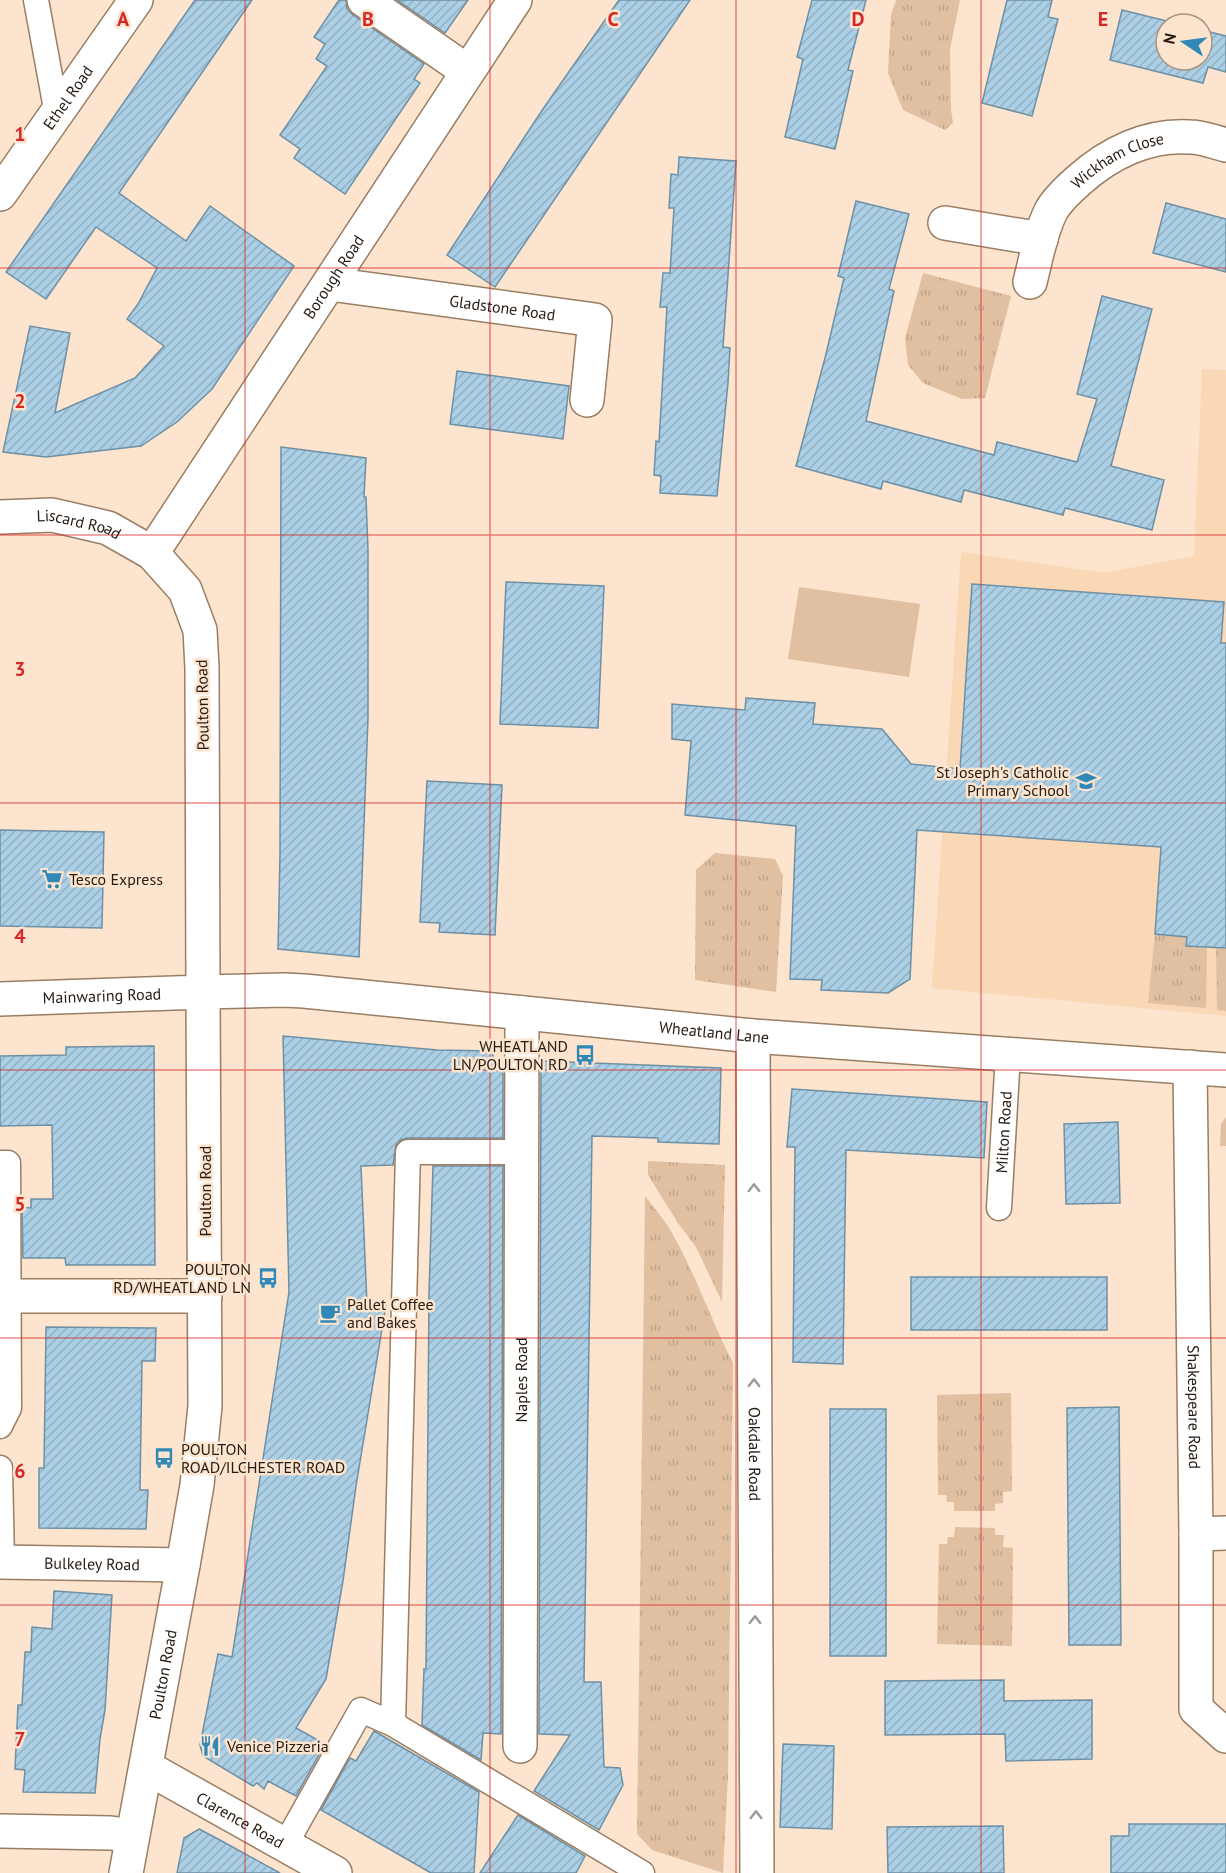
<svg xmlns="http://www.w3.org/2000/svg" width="1226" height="1873" font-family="'PT Sans',sans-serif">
	<defs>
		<pattern id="grass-tufts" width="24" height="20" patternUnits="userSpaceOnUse" patternTransform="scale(1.5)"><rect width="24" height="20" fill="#e0c0a1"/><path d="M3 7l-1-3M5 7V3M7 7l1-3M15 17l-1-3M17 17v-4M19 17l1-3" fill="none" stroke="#c0a48a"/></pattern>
		<pattern id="building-hatch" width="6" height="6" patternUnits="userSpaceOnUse" patternTransform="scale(1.5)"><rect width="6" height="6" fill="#abcfe5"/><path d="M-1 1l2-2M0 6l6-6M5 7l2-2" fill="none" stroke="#93b1c3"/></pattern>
	</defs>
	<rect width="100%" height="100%" fill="#fce4ce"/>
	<!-- built -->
	<path fill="#fad7b5" d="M1202 369 1226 370V1016L932 988 961 552 1104 573 1194 556Z"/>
	<!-- grass -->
	<g fill="url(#grass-tufts)">
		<path d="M896 0H960L950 49 951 110 953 123 945 130 903 110 888 73 891 15Z"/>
		<path d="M923 273 1011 296 985 398 962 399 923 383 908 365 905 338Z"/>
		<path d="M715 853 775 859 783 876 776 992 695 980 696 870Z"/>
		<path d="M1155 934 1187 937 1186 946 1207 948 1206 1008 1148 1003Z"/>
		<path d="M1216 948 1226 949V1011L1217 1010Z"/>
		<path d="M1226 1117V1146H1220L1221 1124Z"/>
		<path d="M648 1161 725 1165 722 1302 696 1247 678 1223 648 1175Z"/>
		<path d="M645 1196C654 1208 665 1220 672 1233 696 1275 711 1320 733 1363L728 1775 723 1873 652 1850 637 1834Z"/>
		<path d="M1011 1393 1012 1491 1003 1492V1503L995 1504V1511H954V1502H947L946 1495H938L937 1395Z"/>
		<path d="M955 1527 995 1528V1535H1004L1003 1547 1013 1548 1012 1646 937 1644 939 1544H947L948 1537H954Z"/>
	</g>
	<!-- pitch -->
	<path fill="#e0c0a1" d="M799 587 920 604 909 677 788 659Z"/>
	<!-- building -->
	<g fill="url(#building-hatch)" stroke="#6e90a5" stroke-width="1.5">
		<path d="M195 0H252L119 193 186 241 210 206 294 266 212 389 177 422 141 446 46 457 3 452 30 326 70 333 55 413 135 378 164 346 127 319 138 304 157 268 96 227 46 299 6 272Z"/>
		<path d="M339 0H346L347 9 353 15 424 64 414 79 420 83 345 194 294 158 300 149 280 135 327 66 316 59 325 44 314 37Z"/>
		<path d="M397 0H468L445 33Z"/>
		<path d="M619 0H690L495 287 447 255 543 109Z"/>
		<path d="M812 0H866L848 70 853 71 835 149 785 137 803 59 797 57Z"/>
		<path d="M1007 0H1052L1048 17 1058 19 1032 116 982 103Z"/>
		<path d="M1122 10 1179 24H1166V60H1202V30L1226 36V72L1208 67 1203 83 1110 60Z"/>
		<path d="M679 157 736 161 723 347 730 348 728 383 717 496 660 493 661 476 654 475 656 441 659 442 667 307H660L663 273H670L674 208H669L671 174 678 175Z"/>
		<path d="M856 201 909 214 889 289 894 291 866 421 994 455 997 442 1077 462 1097 399 1077 394 1102 296 1152 309 1111 466 1164 480 1152 530 1065 508 1063 515 964 490 961 502 883 481 881 489 796 466 825 358 844 278 838 276Z"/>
		<path d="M1166 203 1226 219V272L1153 253Z"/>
		<path d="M457 371 569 386 563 439 450 424Z"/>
		<path d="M281 447 366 458 364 497H366L368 550V718L359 957 278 949 280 854Z"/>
		<path d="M506 582 604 586 598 728 500 724Z"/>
		<path d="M972 584 1224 602 1221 643H1226V948L1186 946 1187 937 1155 934 1161 847 917 830 910 979 888 993 821 990 822 980 790 979 796 826 685 815 691 741 672 739V704L745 710 746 698 815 703 813 724 882 729 911 764 960 769Z"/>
		<path d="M427 781 502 785 495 935 439 932 440 923 420 922Z"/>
		<path d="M0 830 104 832 102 928 0 926Z"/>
		<path d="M283 1036 437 1050 493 1051V1060H503V1138H407L401 1140 396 1145 393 1165 361 1166 367 1304 386 1305 356 1486 343 1581 326 1679 296 1728 325 1744 296 1796 268 1781 264 1789 257 1783 253 1786 203 1756 200 1745 218 1654 232 1657 289 1292Z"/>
		<path d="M154 1046 155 1265H66L65 1258H23L22 1207 31 1208V1199H53L52 1125 0 1126V1056L66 1055V1047Z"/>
		<path d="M541 1061 721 1068 719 1144 658 1142V1138L592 1136 584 1682H601L604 1767 620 1768 623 1785 599 1830 534 1791 570 1735 539 1734Z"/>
		<path d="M792 1089 987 1102 984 1158 846 1150 843 1364 793 1362 795 1147H787Z"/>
		<path d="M1118 1122 1120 1203 1066 1204 1064 1124Z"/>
		<path d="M433 1166H503L501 1734 483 1733 481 1760 422 1725 424 1669H426L429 1293Z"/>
		<rect x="911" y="1277" width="196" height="53"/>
		<path d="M46 1327 156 1328 155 1361H142L140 1490H148L146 1529 39 1528V1468H44Z"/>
		<path d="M1119 1407 1121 1645H1069L1067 1408Z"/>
		<rect x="830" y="1409" width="56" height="247"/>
		<path d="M54 1591 112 1595 105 1710 100 1739 95 1793 23 1792 25 1770 15 1769 18 1705H22L25 1652H31L32 1627 52 1629Z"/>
		<path d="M1004 1680V1701L1092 1700V1759L1006 1761 1005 1734 885 1735V1681Z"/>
		<path d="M374 1731 479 1792 474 1873H431L321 1810 350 1758 356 1761Z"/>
		<path d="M783 1744 834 1746 832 1829 780 1827Z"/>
		<path d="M518 1815 585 1856 576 1873H480Z"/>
		<path d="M1129 1824H1226V1873H1111V1836H1129Z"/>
		<path d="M1003 1826 1004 1873H888L887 1827Z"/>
		<path d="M199 1829 218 1839 280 1873H177L184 1838Z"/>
	</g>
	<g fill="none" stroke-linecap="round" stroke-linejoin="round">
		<!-- service casing -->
		<g stroke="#997e64" stroke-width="27">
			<g id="service">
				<path d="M36 0 57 114"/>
				<path d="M522 1152H408L393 1724 642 1873"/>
				<path d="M0 1163H8L9 1408 0 1426"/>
				<path id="s1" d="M999 1208 1008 1054"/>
				<path d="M0 1468 2 1562"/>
				<path d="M285 1845 361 1710 393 1724"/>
			</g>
		</g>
		<!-- minor casing -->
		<g stroke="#997e64" stroke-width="36">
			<g id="minor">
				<path d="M364 0 467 71"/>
				<path id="s2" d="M0 194 136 0"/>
				<path d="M945 223 1041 239"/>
				<path id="s3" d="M1030 282C1036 259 1040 233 1051 211 1057 200 1069 189 1078 181 1109 153 1148 134 1190 137 1202 137 1214 142 1226 145"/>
				<path id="s4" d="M330 284 595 320 587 400"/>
				<path id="s5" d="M0 517 52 515 108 528 152 553"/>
				<path id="s6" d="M753 1036 757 1873"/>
				<path id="s7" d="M1190 1067 1196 1534V1709L1226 1736"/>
				<path d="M0 1296H205"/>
				<path d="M1196 1534 1226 1533"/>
				<path id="s8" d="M0 1562 183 1565"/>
				<path id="s9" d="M520 1746 522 1013"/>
				<path id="s10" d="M146 1767 335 1873"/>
				<path d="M0 1831 111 1833 132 1836"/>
			</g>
		</g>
		<!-- secondary casing -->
		<g stroke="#997e64" stroke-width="36">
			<g id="secondary">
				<path id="s11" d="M126 1873 183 1565 197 1485 205 1406 203 992 284 990 304 991 753 1036 1226 1070"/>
			</g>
		</g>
		<!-- primary casing -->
		<g stroke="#997e64" stroke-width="36">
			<g id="primary">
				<path id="s12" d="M0 999 203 992 202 668 200 630 185 590 152 553 515 0"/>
			</g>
		</g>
		<!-- service -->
		<use href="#service" stroke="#fff" stroke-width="24"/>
		<!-- minor -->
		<use href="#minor" stroke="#fff" stroke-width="33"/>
		<!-- secondary -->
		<use href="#secondary" stroke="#fff" stroke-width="33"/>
		<!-- primary -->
		<use href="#primary" stroke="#fff" stroke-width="33"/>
	</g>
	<!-- one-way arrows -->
	<defs><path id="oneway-chevron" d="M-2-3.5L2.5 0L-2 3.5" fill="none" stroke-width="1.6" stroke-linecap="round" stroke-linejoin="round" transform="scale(1.5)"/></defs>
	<g stroke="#9d9894">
		<use href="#oneway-chevron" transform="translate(754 1188) rotate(-90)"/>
		<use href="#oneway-chevron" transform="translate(754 1383) rotate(-89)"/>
		<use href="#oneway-chevron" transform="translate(755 1620) rotate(-90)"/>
		<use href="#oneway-chevron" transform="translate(756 1815) rotate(-90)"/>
	</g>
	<!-- grid -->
	<path fill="none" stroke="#d62828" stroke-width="1.5" stroke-opacity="0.55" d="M245 0V1873M490 0V1873M736 0V1873M981 0V1873M0 268H1226M0 535H1226M0 803H1226M0 1070H1226M0 1338H1226M0 1605H1226"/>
	<!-- icons -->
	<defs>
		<g id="school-bare" transform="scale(1.62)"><path d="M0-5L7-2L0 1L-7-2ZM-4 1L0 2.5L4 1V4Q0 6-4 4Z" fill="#2f88b6" stroke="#fce4ce" stroke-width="2.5" paint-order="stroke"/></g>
		<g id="supermarket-bare" transform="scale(1.62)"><path d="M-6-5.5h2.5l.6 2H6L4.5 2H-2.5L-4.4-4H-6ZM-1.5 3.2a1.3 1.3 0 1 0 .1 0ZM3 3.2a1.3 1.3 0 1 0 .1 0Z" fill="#2f88b6" stroke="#fce4ce" stroke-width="2.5" paint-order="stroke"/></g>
		<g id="bus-bare" transform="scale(1.62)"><path d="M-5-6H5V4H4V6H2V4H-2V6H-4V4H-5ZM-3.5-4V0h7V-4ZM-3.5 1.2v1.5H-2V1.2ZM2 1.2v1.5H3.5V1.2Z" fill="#2f88b6" stroke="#fce4ce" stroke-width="2.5" paint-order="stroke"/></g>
		<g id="cafe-bare" transform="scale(1.62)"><path d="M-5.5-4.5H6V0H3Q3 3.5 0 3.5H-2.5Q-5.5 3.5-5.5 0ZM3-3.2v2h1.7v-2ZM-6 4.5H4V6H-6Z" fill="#2f88b6" stroke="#fce4ce" stroke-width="2.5" paint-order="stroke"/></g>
		<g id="restaurant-bare" transform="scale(1.62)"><path d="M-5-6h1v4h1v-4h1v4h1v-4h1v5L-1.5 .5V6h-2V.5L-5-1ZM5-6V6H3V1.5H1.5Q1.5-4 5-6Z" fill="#2f88b6" stroke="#fce4ce" stroke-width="2.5" paint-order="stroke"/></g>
	</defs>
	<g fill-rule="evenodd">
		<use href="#school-bare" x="1086" y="781"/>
		<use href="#supermarket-bare" x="52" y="879"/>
		<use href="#bus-bare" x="585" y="1055"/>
		<use href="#bus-bare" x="268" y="1278"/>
		<use href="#cafe-bare" x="330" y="1313"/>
		<use href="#bus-bare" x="164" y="1458"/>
		<use href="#restaurant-bare" x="210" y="1746"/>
	</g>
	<g text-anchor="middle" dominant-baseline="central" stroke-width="5" stroke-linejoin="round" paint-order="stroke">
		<!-- street labels -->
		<g font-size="16" fill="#251b11" stroke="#fce4ce">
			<text stroke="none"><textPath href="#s2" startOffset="118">Ethel Road</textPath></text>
			<text stroke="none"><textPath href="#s3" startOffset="160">Wickham Close</textPath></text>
			<text stroke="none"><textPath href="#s12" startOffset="988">Borough Road</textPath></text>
			<text stroke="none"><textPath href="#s4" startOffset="174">Gladstone Road</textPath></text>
			<text stroke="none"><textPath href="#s5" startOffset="80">Liscard Road</textPath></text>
			<text transform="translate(202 705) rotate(-91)">Poulton Road</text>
			<text stroke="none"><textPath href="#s12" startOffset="102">Mainwaring Road</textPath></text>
			<text stroke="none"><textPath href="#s11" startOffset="1401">Wheatland Lane</textPath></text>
			<text stroke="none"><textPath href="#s1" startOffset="76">Milton Road</textPath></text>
			<text transform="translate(205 1191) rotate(-90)">Poulton Road</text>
			<text stroke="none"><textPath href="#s9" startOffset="366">Naples Road</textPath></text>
			<text stroke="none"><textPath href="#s7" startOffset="340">Shakespeare Road</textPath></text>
			<text stroke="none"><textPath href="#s6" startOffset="418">Oakdale Road</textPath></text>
			<text stroke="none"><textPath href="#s8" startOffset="92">Bulkeley Road</textPath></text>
			<text stroke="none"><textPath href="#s11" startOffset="202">Poulton Road</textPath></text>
			<text stroke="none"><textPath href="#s10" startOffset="108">Clarence Road</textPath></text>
		</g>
		<!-- poi labels -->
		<g font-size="16" fill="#251b11" stroke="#fce4ce" text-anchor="start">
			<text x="1069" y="772" text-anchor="end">St Joseph's Catholic<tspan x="1069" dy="18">Primary School</tspan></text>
			<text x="69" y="879">Tesco Express</text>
			<text x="568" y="1046" text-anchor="end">WHEATLAND<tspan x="568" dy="18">LN/POULTON RD</tspan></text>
			<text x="251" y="1269" text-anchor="end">POULTON<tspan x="251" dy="18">RD/WHEATLAND LN</tspan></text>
			<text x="347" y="1304">Pallet Coffee<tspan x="347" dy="18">and Bakes</tspan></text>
			<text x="181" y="1449">POULTON<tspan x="181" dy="18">ROAD/ILCHESTER ROAD</tspan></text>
			<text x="227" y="1746">Venice Pizzeria</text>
		</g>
	</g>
	<g font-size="20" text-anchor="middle" font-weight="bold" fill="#d62828" stroke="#fce4ce" stroke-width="5" stroke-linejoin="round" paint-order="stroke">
		<text x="123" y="26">A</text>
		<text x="368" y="26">B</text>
		<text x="613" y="26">C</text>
		<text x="858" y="26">D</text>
		<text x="1103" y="26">E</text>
		<text x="20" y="141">1</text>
		<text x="20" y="408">2</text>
		<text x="20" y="676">3</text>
		<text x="20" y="943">4</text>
		<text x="20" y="1211">5</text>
		<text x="20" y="1478">6</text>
		<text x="20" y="1746">7</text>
	</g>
	<!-- north arrow -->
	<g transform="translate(1184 42) rotate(283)"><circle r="28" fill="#fce4ce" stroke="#a69482" stroke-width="1.5"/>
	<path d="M0-4.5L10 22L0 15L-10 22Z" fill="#2f88b6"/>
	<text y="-9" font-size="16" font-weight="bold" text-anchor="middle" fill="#251b11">N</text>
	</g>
</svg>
